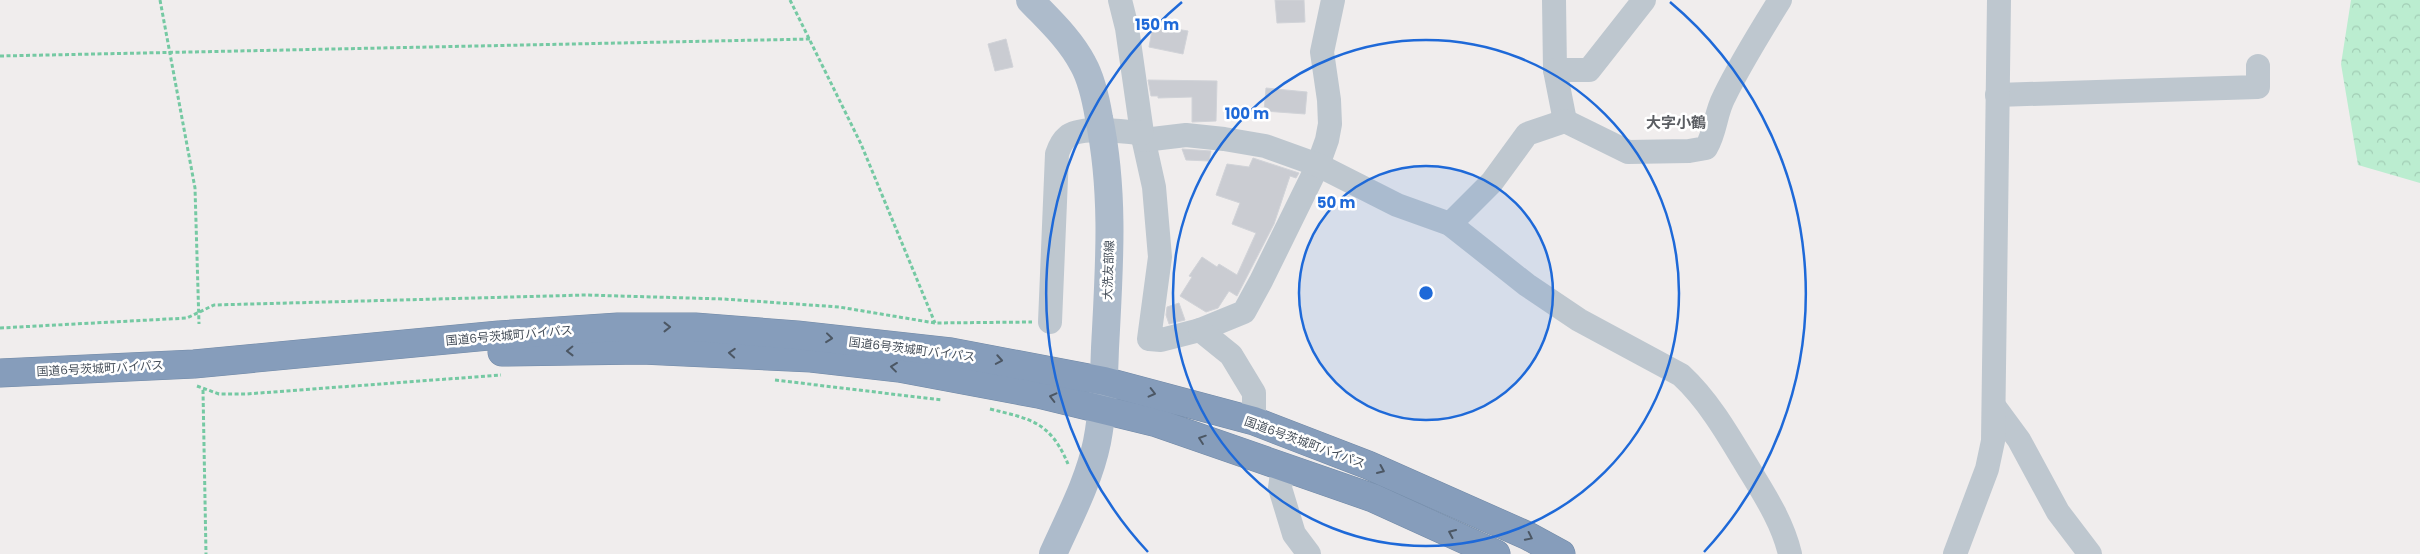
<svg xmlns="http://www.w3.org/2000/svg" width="2420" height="554" font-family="Poppins,'Noto Sans JP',sans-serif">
	<defs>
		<pattern id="forest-crowns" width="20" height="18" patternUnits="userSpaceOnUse" patternTransform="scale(1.25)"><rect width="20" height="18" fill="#bbedd0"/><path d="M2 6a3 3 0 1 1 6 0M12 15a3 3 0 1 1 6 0" fill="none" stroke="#a2cdb5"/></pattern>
	</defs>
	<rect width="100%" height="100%" fill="#f0eded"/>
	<!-- forest -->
	<path fill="url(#forest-crowns)" d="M2351 0H2420V183L2358 165 2341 64Z"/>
	<!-- building -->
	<g fill="#caccd2" stroke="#d1d3d8">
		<path d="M1275 0H1304L1305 22 1277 23Z"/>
		<path d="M1153 25 1188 31 1183 54 1149 47Z"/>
		<path d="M1006 39 1013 67 995 71 988 44Z"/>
		<path d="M1148 80 1217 81 1216 121 1192 122V97L1158 98V96H1151Z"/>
		<path d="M1266 88 1307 92 1305 114 1264 111Z"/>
		<path d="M1182 149 1211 151 1209 161 1186 160Z"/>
		<path d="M1253 158 1299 173 1296 178 1290 176 1274 224 1237 296 1229 291 1218 308 1206 312 1180 296 1192 277 1189 276 1202 257 1217 267 1219 264 1237 275 1256 233 1232 224 1240 203 1216 195 1227 164 1249 167Z"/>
		<path d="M1179 303 1185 320 1169 324 1166 315 1167 307Z"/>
	</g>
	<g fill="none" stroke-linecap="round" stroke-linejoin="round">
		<!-- highway casing -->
		<g stroke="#7189a6" stroke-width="29">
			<g id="highway">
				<path d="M502 352 642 350 811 358 899 368 1038 394 1157 423 1373 498 1496 554"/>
				<path d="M0 373 194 364 499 335 618 327H695L797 335 951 352 1104 381 1254 421 1368 465 1528 536 1561 554"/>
			</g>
		</g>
		<!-- path -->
		<g stroke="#75c9a3" stroke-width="3" stroke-dasharray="4 2.5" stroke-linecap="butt">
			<path d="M160 0 195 188 199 324"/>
			<path d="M790 0 861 144 935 323"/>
			<path d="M0 56 810 39"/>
			<path d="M0 328 187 318 214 305 586 295 723 299 839 307 935 323 1032 322"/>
			<path d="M775 380 942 400"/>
			<path d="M197 386 219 394H246L501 375"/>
			<path d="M203 390 206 554"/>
			<path d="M990 409C1030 419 1050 421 1068 464"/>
		</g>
		<!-- minor -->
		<g stroke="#bec7cf" stroke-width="24">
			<path d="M1120 0 1127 28 1142 133 1154 187 1160 257 1149 339 1161 340 1200 330 1244 312 1261 281 1318 165 1327 140 1330 124 1329 100 1322 52 1333 0"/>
			<path d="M1554 0 1555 70 1565 121"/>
			<path d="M1555 70H1589L1644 0"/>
			<path d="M1997 95 2258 87V66"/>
			<path d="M1144 140 1186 135 1224 139 1265 146 1318 165 1397 205 1450 224 1527 285 1579 320 1681 375C1707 399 1726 431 1744 461 1762 491 1782 520 1790 554"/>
			<path d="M1450 224 1492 182 1527 134 1565 121 1628 152 1689 151 1706 148C1716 131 1715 114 1724 97 1740 64 1760 32 1780 0"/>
			<path d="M1050 322 1057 154C1059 148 1062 141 1067 137 1081 125 1124 132 1142 133"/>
			<path d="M1200 330 1231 355 1254 393V421"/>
			<path d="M1994 406 2019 440 2058 512 2090 554"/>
			<path d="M1283 467 1280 488 1294 534 1309 554"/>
			<path d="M1955 554 1987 469 1993 441 1999 0"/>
		</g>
		<!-- major -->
		<path stroke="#adbbcb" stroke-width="28" d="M1030 0C1049 20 1070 39 1083 64 1092 80 1096 100 1099 118 1115 194 1109 271 1105 348 1104 379 1103 411 1097 442 1089 481 1069 518 1053 554"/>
		<!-- highway -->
		<use href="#highway" stroke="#869dbb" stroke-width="28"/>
	</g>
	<!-- one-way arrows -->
	<defs><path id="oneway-chevron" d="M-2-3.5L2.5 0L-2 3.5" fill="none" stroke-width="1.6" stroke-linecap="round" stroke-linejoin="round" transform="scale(1.25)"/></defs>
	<g stroke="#4c5764">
		<use href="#oneway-chevron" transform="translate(667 327)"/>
		<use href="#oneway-chevron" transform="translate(829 338) rotate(6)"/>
		<use href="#oneway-chevron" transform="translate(570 351) rotate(179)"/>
		<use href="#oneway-chevron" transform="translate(732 353) rotate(-176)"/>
		<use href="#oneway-chevron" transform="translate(999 360) rotate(10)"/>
		<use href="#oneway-chevron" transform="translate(894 367) rotate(-173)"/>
		<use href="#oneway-chevron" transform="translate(1152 393) rotate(14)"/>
		<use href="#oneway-chevron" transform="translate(1053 397) rotate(-166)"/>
		<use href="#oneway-chevron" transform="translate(1202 439) rotate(-161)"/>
		<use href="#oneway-chevron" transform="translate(1381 470) rotate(24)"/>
		<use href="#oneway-chevron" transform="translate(1452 533) rotate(-156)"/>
		<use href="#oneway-chevron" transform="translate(1529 537) rotate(26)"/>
	</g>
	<!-- distance rings -->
	<circle cx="1426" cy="293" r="127" fill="#1e69d8" fill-opacity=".12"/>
	<g fill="none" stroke="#1e69d8" stroke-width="2.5">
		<circle cx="1426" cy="293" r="127"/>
		<circle cx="1426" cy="293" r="253"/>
		<path d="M1148 552A380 380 0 0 1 1182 2M1670 2A380 380 0 0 1 1704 552"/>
	</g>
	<g text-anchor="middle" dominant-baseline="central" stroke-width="5" stroke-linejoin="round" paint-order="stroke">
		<!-- street labels -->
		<g font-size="12" fill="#464f5a" stroke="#fff">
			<text transform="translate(1108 270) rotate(-88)">大洗友部線</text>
			<text transform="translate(509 335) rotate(-5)">国道6号茨城町バイパス</text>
			<text transform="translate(912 349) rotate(7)">国道6号茨城町バイパス</text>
			<text transform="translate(100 368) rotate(-3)">国道6号茨城町バイパス</text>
			<text transform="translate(1305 442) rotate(20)">国道6号茨城町バイパス</text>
		</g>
		<!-- quarter labels -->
		<g font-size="15" font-weight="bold" fill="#5a5d62" stroke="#fff">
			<text x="1676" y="122">大字小鶴</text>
		</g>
	</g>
	<circle cx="1426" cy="293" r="8" fill="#1e69d8" stroke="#fff" stroke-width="2.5"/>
	<g font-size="15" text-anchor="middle" font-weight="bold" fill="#1e69d8" stroke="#fff" stroke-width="5" stroke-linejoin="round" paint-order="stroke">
		<text x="1157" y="30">150 m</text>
		<text x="1247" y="119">100 m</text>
		<text x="1336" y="208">50 m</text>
	</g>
</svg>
